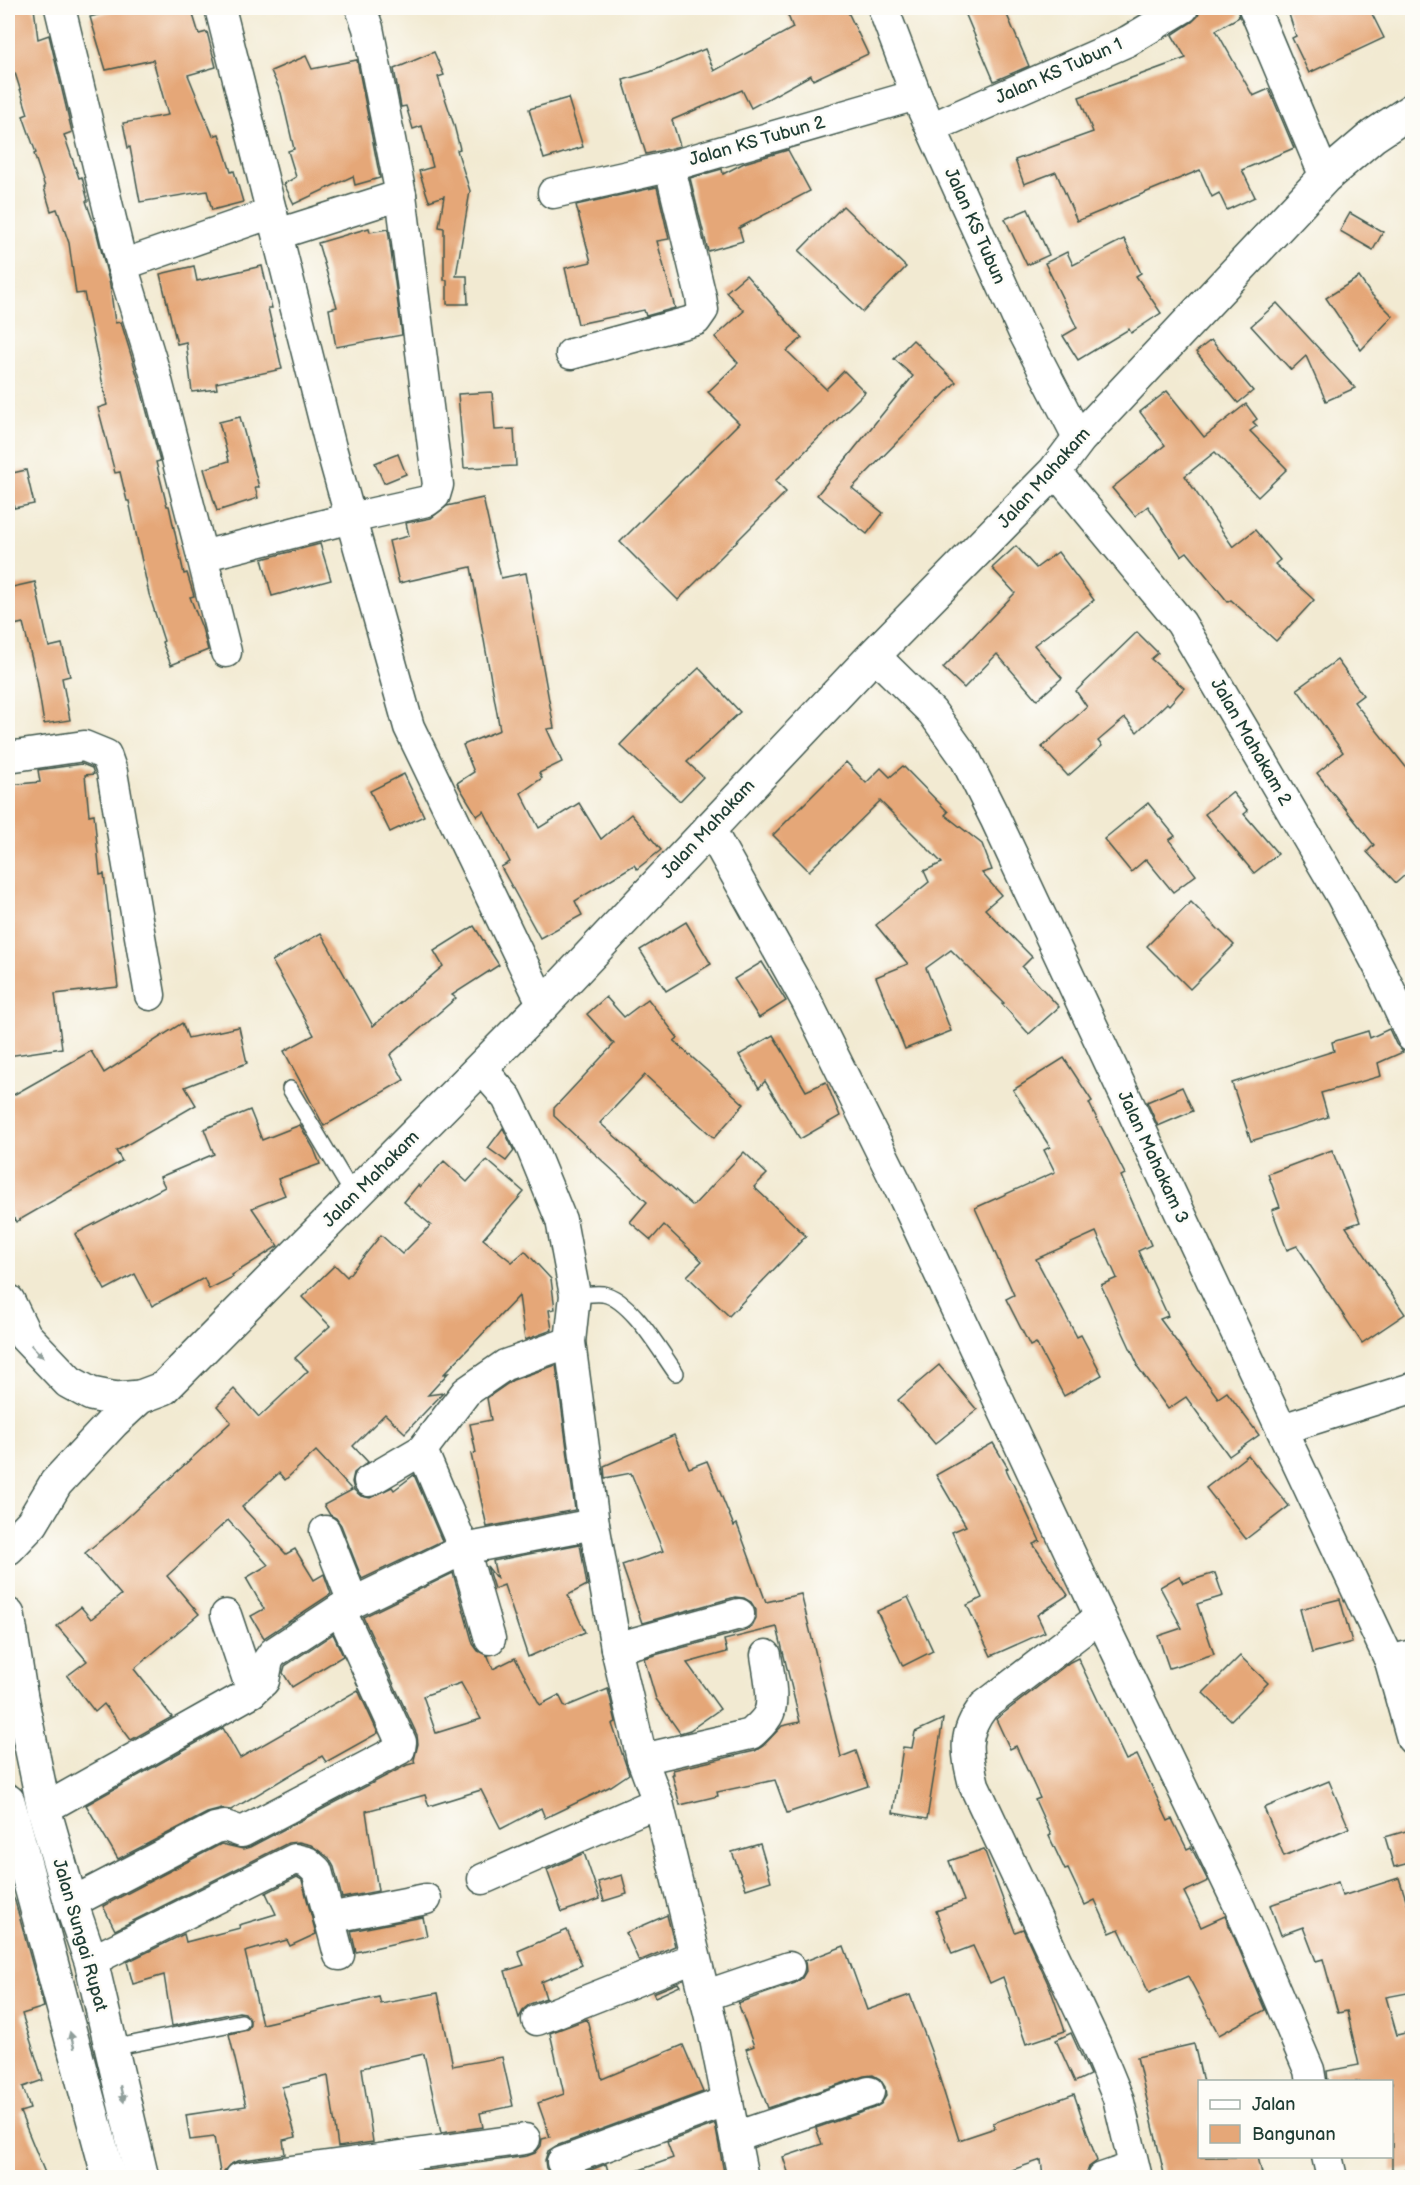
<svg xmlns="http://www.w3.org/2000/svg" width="1420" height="2185" font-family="'Balsamiq Sans',sans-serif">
	<rect width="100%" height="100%" fill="#fdfcf7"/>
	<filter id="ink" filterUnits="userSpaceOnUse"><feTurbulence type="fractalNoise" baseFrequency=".0167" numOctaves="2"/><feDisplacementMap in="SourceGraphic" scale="12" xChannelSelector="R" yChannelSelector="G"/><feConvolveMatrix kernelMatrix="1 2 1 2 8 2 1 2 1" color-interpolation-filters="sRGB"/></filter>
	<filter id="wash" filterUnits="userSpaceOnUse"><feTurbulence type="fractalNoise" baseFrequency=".008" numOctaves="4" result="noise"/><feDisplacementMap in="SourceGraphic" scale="24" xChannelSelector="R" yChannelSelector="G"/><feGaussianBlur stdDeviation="1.35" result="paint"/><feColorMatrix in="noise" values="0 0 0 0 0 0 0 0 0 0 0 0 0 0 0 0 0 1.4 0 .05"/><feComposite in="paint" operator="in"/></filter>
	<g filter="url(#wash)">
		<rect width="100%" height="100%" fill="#f2ead2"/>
		<g id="blocks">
			<!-- building -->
			<g fill="#e5a778" fill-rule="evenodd">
				<path d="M8 8H34L38 39 49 35 72 132 64 135 79 178 82 177 88 201H86L96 230 110 285 115 323 121 322 138 378 160 461 156 462 167 506H169L184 574 187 573 194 596 190 597 202 628 208 650 171 665 162 642 164 641 149 594 129 501H127L120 472 115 473 98 408 107 405 84 293 76 294 69 243 57 209 51 211 44 188 45 187 34 154 36 153 23 116 28 114 15 73 8 76V48L10 47Z"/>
				<path d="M122 8H191L199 34 207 32 216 67 188 75 213 136 219 134 231 172 234 171 243 202 212 210 207 191 140 202 130 147 128 148 123 123 168 115 153 60 106 70 90 17Z"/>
				<path d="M785 8H846L868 54 813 80 811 75 751 108 742 90 672 120 680 146 646 154 623 80 650 72 705 49 714 71 793 28Z"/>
				<path d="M963 8H1004L1029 66 994 81Z"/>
				<path d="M1200 8H1237L1239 17 1216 30 1253 96 1269 89 1294 148 1242 170 1255 197 1227 210 1219 193 1212 197 1200 170 1077 221 1056 172 1024 184 1015 160 1093 132 1079 97 1186 58 1172 35 1192 22 1198 16Z"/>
				<path d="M1287 8H1369L1384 38 1309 73 1292 38 1296 36Z"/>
				<path d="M434 52 444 75 438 77 454 125 460 149 457 150 470 191 456 276H467L468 304H447V280H444V228L439 227 444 196 429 201 419 171 433 167 422 126 413 129 406 106 401 107 394 69Z"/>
				<path d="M306 56 312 69 357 60 380 178 355 185 353 176 294 204 284 184 296 177 288 151 294 149 281 93 271 71Z"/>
				<path d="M568 98 583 147 544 159 529 109Z"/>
				<path d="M788 150 810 191 739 228 743 241 708 251 690 178 722 169 723 174 744 163Z"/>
				<path d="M657 187 669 239 657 241 675 308 646 316 644 310 578 324 565 268 591 262 576 205Z"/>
				<path d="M843 206 906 267 863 312 799 251Z"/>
				<path d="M1028 209 1049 255 1027 265 1005 219Z"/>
				<path d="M1350 213 1383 232 1373 250 1340 231Z"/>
				<path d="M369 228 370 232 388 229 402 335 336 347 329 309 337 307 318 243Z"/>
				<path d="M1124 239 1141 273 1136 276 1161 313 1131 333 1129 329 1078 360 1063 336 1077 328 1045 263 1067 252 1073 265Z"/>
				<path d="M194 266 197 281 262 266 272 308H268L282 369 216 383 217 389 192 392 186 342 177 344 160 274Z"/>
				<path d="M746 275 802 338 787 351 826 389 844 371 865 392 775 481 786 492 678 600 620 542 739 423 708 392 738 363 715 337 744 311 726 292Z"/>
				<path d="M1359 277 1370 293 1393 316 1361 350 1326 298Z"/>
				<path d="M1277 303 1310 339 1355 388 1326 401 1306 356 1291 370 1251 326Z"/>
				<path d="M913 340 956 382 852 488 883 513 867 534 817 495 913 376 894 359Z"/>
				<path d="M1211 340 1253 391 1238 403 1196 352Z"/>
				<path d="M1167 391 1204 437 1246 404 1257 419 1253 422 1257 426 1250 431 1287 469 1258 497 1215 452 1185 476 1233 547 1255 530 1280 560 1275 564 1314 600 1276 641 1231 600 1228 602 1187 552 1181 556 1148 506 1135 516 1112 488 1165 445 1140 412Z"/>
				<path d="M492 392 495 430 514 429 516 466 464 468 458 394Z"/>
				<path d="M240 417 259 487H255L258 498 217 511 204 469 229 461 219 422Z"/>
				<path d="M398 454 406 474 384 483 375 463Z"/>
				<path d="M26 470 34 504 14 508 8 474Z"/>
				<path d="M483 498 501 578 526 573 554 728 547 729 562 762 539 773 542 778 521 793 539 828 579 803 601 839 631 814 661 850 637 869 634 865 575 901 582 915 540 938 501 867 510 862 484 811 477 816 457 783 474 772 463 745 500 730 471 567 399 583 389 541 409 536 406 523 431 518 447 506Z"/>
				<path d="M320 544 331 580 272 596 262 559Z"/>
				<path d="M1016 546 1036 568 1058 552 1094 600 1034 645 1062 678 1037 700 997 654 964 688 943 668 1015 593 992 568Z"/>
				<path d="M35 582 49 647 62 644 70 676 62 678 70 720 44 724 37 680 23 623 14 625 8 588Z"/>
				<path d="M1137 632 1158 653 1151 659 1184 688 1169 705 1167 703 1137 732 1125 718 1098 741 1102 746 1068 776 1042 747 1087 707 1076 691Z"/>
				<path d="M1337 660 1363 695 1354 702 1413 776V868L1396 883 1367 852 1374 845 1317 773 1343 752 1297 689Z"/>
				<path d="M699 668 740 712 687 762 703 777 680 801 620 745 654 710Z"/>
				<path d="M846 762 866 783 881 768 890 777 903 766 948 812 945 815 982 844 992 870 982 873 1001 895 985 909 1032 957 1022 967 1059 1007 1029 1034 1002 1004 1004 1003 951 950 926 968 951 1031 905 1049 876 977 908 964 876 925 929 882 924 871 942 863 880 801 809 871 773 835Z"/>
				<path d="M82 764 92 768 94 774 85 775 89 815 94 814 100 875 104 874 118 987 55 994 62 1048 8 1056V785L40 782 38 770Z"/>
				<path d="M404 774 424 816 390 832 370 791Z"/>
				<path d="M1232 792 1248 811 1244 814 1278 854 1254 873 1205 814Z"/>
				<path d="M1148 803 1175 836 1169 840 1196 875 1173 892 1146 859 1131 872 1104 839Z"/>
				<path d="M1191 902 1234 945 1190 989 1147 946Z"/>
				<path d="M686 922 711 964 666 991 640 950Z"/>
				<path d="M474 926 499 965 452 995 456 998 390 1055 404 1080 324 1126 284 1051 314 1035 272 961 321 933 373 1026 443 966 434 951Z"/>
				<path d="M762 962 786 1001 759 1018 734 979Z"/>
				<path d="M606 997 624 1017 648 999 678 1038 674 1041 744 1104 714 1138 645 1075 600 1123 693 1206 744 1152 767 1174 754 1187 806 1236 729 1316 687 1276 702 1261 664 1225 651 1240 630 1222 647 1202 554 1116V1108L614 1044 587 1014Z"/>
				<path d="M182 1023 188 1038 239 1027 247 1063 185 1087 196 1105 116 1151 122 1161 16 1222 8 1207V1098L91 1051 104 1073Z"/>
				<path d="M1389 1029 1396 1044 1403 1052 1378 1063 1381 1076 1321 1093 1328 1117 1251 1141 1232 1083 1334 1051 1332 1042 1368 1031 1370 1038Z"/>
				<path d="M773 1035 806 1091 826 1082 840 1116 800 1139 765 1081 759 1088 739 1055Z"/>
				<path d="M1064 1058 1092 1101 1089 1103 1125 1174 1121 1176 1151 1245 1138 1251 1168 1316 1160 1319 1218 1398 1227 1392 1259 1435 1229 1456 1186 1397 1168 1409 1137 1366 1138 1365 1101 1285 1117 1278 1096 1232 1036 1259 1077 1337 1081 1335 1102 1375 1064 1396 1036 1343 1030 1346 1006 1299 1014 1295 975 1208 1055 1172 1044 1150 1050 1147 1013 1090Z"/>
				<path d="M1182 1087 1193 1111 1158 1126 1147 1102Z"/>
				<path d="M250 1110 262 1140 300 1125 314 1149 320 1164 278 1179 285 1195 252 1208 278 1246 232 1275 233 1277 209 1289 204 1278 152 1306 135 1274 105 1290 75 1234 165 1187 160 1177 214 1154 204 1129Z"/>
				<path d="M503 1128 514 1151 506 1161 488 1148Z"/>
				<path d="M1332 1150 1360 1222 1346 1227 1405 1314 1362 1343 1297 1246 1287 1250 1272 1210 1280 1207 1268 1174Z"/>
				<path d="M487 1160 524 1192 483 1239 512 1262 525 1251 551 1279 555 1309 549 1310 552 1330 525 1340 519 1296 444 1374 448 1373 428 1395 443 1393 405 1433 385 1414 353 1446 368 1462 354 1473 352 1482 354 1490 361 1496 370 1498 392 1487 394 1490 414 1475 442 1541 362 1579 341 1525 336 1518 330 1515 324 1505 352 1490 316 1451 285 1480 279 1473 242 1507 286 1554 295 1549 314 1580 324 1574 331 1594 264 1638 251 1616 264 1609 246 1578 268 1565 228 1520 167 1576 199 1614 134 1669 172 1717 131 1740 104 1704 95 1712 67 1676 87 1661 57 1626 81 1607 91 1619 121 1595 85 1553 117 1527 231 1422 217 1406 234 1389 259 1417 308 1371 295 1358 330 1326 302 1297 335 1265 347 1277 381 1235 402 1254 431 1225 404 1202 418 1185 420 1187 444 1161 467 1182Z"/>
				<path d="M556 1365 575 1510 487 1527 471 1454 476 1453 470 1424 491 1420 487 1398 513 1380Z"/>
				<path d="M939 1365 977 1410 935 1444 898 1400Z"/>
				<path d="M674 1435 689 1468 707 1461 734 1526 737 1524 766 1602 801 1594 841 1757 856 1751 868 1786 787 1813 775 1780 717 1792 718 1796 680 1805 672 1774H674L673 1770 755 1751 763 1746 782 1726 800 1722 777 1627 724 1640 727 1652 687 1663 720 1709 690 1730 680 1733 656 1699 644 1658 744 1631 752 1626 756 1618V1610L751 1602 744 1598 735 1597 642 1623 622 1565 663 1551 631 1473 605 1478 604 1466Z"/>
				<path d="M993 1443 1008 1468 1006 1469 1040 1541 1033 1544 1068 1595 1037 1615 1045 1632 991 1656 967 1605 982 1598 952 1532 966 1526 936 1475Z"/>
				<path d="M1248 1455 1289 1506 1246 1539 1206 1488Z"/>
				<path d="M580 1544 587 1585 568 1595 585 1632 528 1657 504 1585 494 1589 487 1566 497 1579 493 1561Z"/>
				<path d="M453 1573 473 1644 478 1651 488 1656 493 1669 515 1658 540 1705 559 1695 565 1707 608 1689 616 1722 612 1724 629 1774 611 1786 545 1818 541 1808 501 1829 481 1790 429 1806 425 1795 366 1811 378 1891 342 1898 334 1867 329 1858 311 1845 299 1842 288 1843 115 1930 103 1906 221 1844 243 1849 250 1847 407 1765 415 1763 414 1760 418 1744 417 1735 363 1617ZM461 1683 481 1719 436 1733 423 1696Z"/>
				<path d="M1215 1573 1223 1596 1197 1604 1214 1654 1169 1668 1158 1636 1182 1628 1160 1587 1179 1576 1183 1583Z"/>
				<path d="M908 1597 933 1651 903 1666 877 1611Z"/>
				<path d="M1340 1599 1352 1642 1312 1653 1300 1609Z"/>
				<path d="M333 1634 343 1656 292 1687 283 1673 285 1666Z"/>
				<path d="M1240 1656 1268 1683 1231 1720 1203 1693Z"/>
				<path d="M1078 1658 1126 1760 1137 1755 1168 1821 1172 1819 1187 1849 1191 1847 1208 1881 1184 1892 1201 1927 1225 1916 1265 2010 1219 2035 1188 1976 1149 1993 1119 1929 1110 1933 1095 1900 1085 1905 1068 1869 1065 1870 1049 1836 1051 1835 1035 1800 1040 1798 1016 1746 1010 1749 996 1719 1070 1662Z"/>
				<path d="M358 1690 378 1733 326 1762 322 1756 231 1810 222 1809 207 1813 118 1859 86 1805 223 1728 240 1758Z"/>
				<path d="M943 1719 927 1819 893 1813 903 1747 912 1748 915 1732Z"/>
				<path d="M1329 1781 1349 1828 1284 1856 1264 1808Z"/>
				<path d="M1413 1829V1862L1394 1867 1385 1837Z"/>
				<path d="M760 1844 771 1881 746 1889 732 1852Z"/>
				<path d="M984 1849 1015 1932 1023 1929 1050 1988 1065 2031 1026 2044 1003 1977 990 1983 973 1946 952 1954 936 1911 964 1901 949 1861Z"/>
				<path d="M584 1853 600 1899 562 1912 547 1870Z"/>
				<path d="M622 1875 627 1894 604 1901 598 1882Z"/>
				<path d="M297 1877 302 1880 316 1934 290 1946 287 1940 245 1952 262 2024 379 1997 381 2004 438 1993 453 2066 502 2057 513 2106 480 2113 483 2127 441 2133 424 2054 362 2068 373 2142 338 2147 328 2076 282 2087 296 2137 283 2140 285 2154 237 2161 229 2165 224 2171 223 2178H221L214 2137 190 2140 186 2115 246 2106 229 2034 247 2030 250 2025V2020L245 2013 239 2012 172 2026 164 1975 133 1984 127 1962 184 1934 186 1942 240 1928 239 1925 276 1914 266 1893Z"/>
				<path d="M1399 1878 1413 1921V1992L1386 1997 1397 2035 1413 2031V2168L1392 2172V2082H1328L1327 2071 1359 2065 1347 2011 1338 2013 1323 1959 1316 1961 1303 1927 1281 1935 1270 1905 1338 1882 1342 1896Z"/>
				<path d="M8 1888 15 1901 44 2007 22 2014 43 2080 23 2087 30 2109 20 2112 47 2178H8Z"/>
				<path d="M667 1915 675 1946 639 1961 626 1933Z"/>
				<path d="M423 1917 427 1936 356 1952 351 1931Z"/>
				<path d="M567 1930 582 1965 541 1982 546 1998 530 2004 524 2009 519 2018 505 1971 524 1965 518 1951Z"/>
				<path d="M844 1946 867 2010 910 1995 932 2054 959 2140 995 2128 993 2123 1074 2094 1097 2161 1089 2167 1085 2178H1043L1041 2160 989 2178H790L783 2157 822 2144 816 2128 874 2108 881 2104 886 2096 885 2087 880 2079 873 2075 864 2076 768 2108 746 2049 754 2046 738 2003 795 1983 802 1978 806 1971 805 1961Z"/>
				<path d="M678 1983 680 1986 655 1997 653 1993Z"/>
				<path d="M587 2019 602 2079 683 2045 703 2092 556 2146 548 2151 545 2160 546 2168 551 2175 556 2178H371L527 2156 535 2153 541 2146 542 2139 550 2137 538 2103 564 2094 550 2033Z"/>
				<path d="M1071 2033 1090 2075 1075 2082 1056 2040Z"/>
				<path d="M1194 2044 1203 2082H1200V2157H1258L1263 2178H1165L1137 2057Z"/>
				<path d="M715 2124 725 2178H627L626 2175 673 2158 667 2142Z"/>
				<path d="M606 2164 610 2178H570Z"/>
			</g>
		</g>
	</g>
	<g filter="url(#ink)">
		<use href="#blocks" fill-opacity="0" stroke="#3f574c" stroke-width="1.5"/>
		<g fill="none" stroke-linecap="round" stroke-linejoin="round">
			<!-- lane casing -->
			<g stroke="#3f574c" stroke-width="18">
				<g id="lane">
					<path d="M290 1089 354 1196"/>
					<path d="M575 1295C584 1295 594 1293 603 1294 631 1299 660 1351 676 1373"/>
					<path d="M112 2048 241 2022"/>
				</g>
			</g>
			<!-- street casing -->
			<g stroke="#3f574c" stroke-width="33">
				<g id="street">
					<path d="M60 8 122 265 155 373 202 556 351 518 427 501 435 495 438 485 401 195 368 28 361 8"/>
					<path d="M220 8 331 448 409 727 543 1005"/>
					<path d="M883 8 916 95 1023 331 1079 439"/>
					<path d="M1254 8 1325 177"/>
					<path d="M931 128 1128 41 1183 8"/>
					<path d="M553 193 668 167"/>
					<path d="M278 234 401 195"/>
					<path d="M122 265 272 213"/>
					<path d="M571 354 696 320 703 310 701 297 672 176 668 167 916 95"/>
					<path d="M1055 471 1181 623 1342 897 1380 969 1412 1037"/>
					<path d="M202 556 226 652"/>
					<path d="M874 655 932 712 965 758 995 818 1390 1661 1412 1655"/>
					<path d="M8 757 84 746 106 755 112 772 150 995"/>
					<path d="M709 827 807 1002 905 1200 1100 1617 1240 1908 1309 2070 1311 2082"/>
					<path d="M481 1068 507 1098 532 1149 561 1220 575 1295 570 1342 594 1524 616 1648 642 1759 658 1802 714 2034 743 2178"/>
					<path d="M1282 1429 1412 1388"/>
					<path d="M422 1450 464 1549 490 1639"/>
					<path d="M369 1481 422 1450 466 1392 505 1365 570 1342"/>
					<path d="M325 1531 353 1602"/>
					<path d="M226 1615 252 1692"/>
					<path d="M1100 1617 984 1706C962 1734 966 1752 974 1785L1097 2047 1118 2098 1137 2178"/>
					<path d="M616 1648 739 1614"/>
					<path d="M1390 1661 1412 1739"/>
					<path d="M642 1759 751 1734C757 1728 766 1721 769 1713 775 1699 768 1670 766 1655"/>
					<path d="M44 1809 252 1692 264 1681 268 1660 273 1653 340 1609 464 1549 594 1524"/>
					<path d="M483 1879 658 1802"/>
					<path d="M71 1903 215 1828 225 1826 242 1832 400 1749 401 1742 340 1609"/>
					<path d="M329 1918 426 1899"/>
					<path d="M91 1961 295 1859 307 1862 317 1871 339 1955"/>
					<path d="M704 1996 789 1967"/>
					<path d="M537 2020 694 1958"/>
					<path d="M735 2137 869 2092"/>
					<path d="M1327 2156 1332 2178"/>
					<path d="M562 2162 728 2101"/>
					<path d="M240 2178 525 2139"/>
					<path d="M1102 2178 1134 2167"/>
				</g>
			</g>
			<!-- secondary casing -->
			<g stroke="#3f574c" stroke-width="36">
				<g id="secondary">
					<path d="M8 1301 25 1336 69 1382 91 1394 116 1399 140 1397"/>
					<path d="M8 1548 32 1523 56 1483 113 1422 140 1397 164 1388 543 1005 874 655 1055 471 1079 439 1325 177 1373 136 1412 110"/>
					<path d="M8 1615 20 1692"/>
				</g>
			</g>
			<!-- primary casing -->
			<g stroke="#3f574c" stroke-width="36">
				<g id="primary">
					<path d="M8 1693 20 1692 44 1809 71 1903 91 1961 142 2178"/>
					<path d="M8 1801 109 2178"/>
				</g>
			</g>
			<!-- lane -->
			<use href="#lane" stroke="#fff" stroke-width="15"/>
			<!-- street -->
			<use href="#street" stroke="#fff" stroke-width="30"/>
			<!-- secondary -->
			<use href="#secondary" stroke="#fff" stroke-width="33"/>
			<!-- primary -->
			<use href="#primary" stroke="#fff" stroke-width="33"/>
		</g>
		<!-- one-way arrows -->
		<defs><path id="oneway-solid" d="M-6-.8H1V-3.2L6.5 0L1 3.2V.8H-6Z" transform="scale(1.5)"/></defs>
		<g fill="#8f9e9a">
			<use href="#oneway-solid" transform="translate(37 1351) rotate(46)"/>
			<use href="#oneway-solid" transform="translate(72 2040) rotate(-105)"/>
			<use href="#oneway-solid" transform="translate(122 2094) rotate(77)"/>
		</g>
	</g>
	<g text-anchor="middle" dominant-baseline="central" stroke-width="5" stroke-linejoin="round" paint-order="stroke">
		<!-- street labels -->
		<g font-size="18" fill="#1f3d34" stroke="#fdfcf7">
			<text transform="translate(1059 71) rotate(-24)">Jalan KS Tubun 1</text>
			<text transform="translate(757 141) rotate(-16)">Jalan KS Tubun 2</text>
			<text transform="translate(975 226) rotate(66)">Jalan KS Tubun</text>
			<text transform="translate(1044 478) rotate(-48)">Jalan Mahakam</text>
			<text transform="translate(1251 742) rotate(60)">Jalan Mahakam 2</text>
			<text transform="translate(708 829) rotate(-47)">Jalan Mahakam</text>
			<text transform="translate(1153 1157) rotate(65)">Jalan Mahakam 3</text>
			<text transform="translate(371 1179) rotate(-45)">Jalan Mahakam</text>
			<text transform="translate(80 1935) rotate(74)">Jalan Sungai Rupat</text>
		</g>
	</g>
	<!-- margin -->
	<rect width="1420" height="2185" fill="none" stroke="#fdfcf7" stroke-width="30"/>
	<!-- legend -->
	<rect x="1198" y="2080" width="195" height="78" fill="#fdfcf7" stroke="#a4b0a9" stroke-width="1.5"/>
	<rect x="1210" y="2100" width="30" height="9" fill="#ffffff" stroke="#a4b0a9" stroke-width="1.5"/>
	<text x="1252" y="2110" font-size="18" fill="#1f3d34">Jalan</text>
	<rect x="1210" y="2125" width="30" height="18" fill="#e5a778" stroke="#a4b0a9" stroke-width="1.5"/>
	<text x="1252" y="2140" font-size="18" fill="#1f3d34">Bangunan</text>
</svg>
